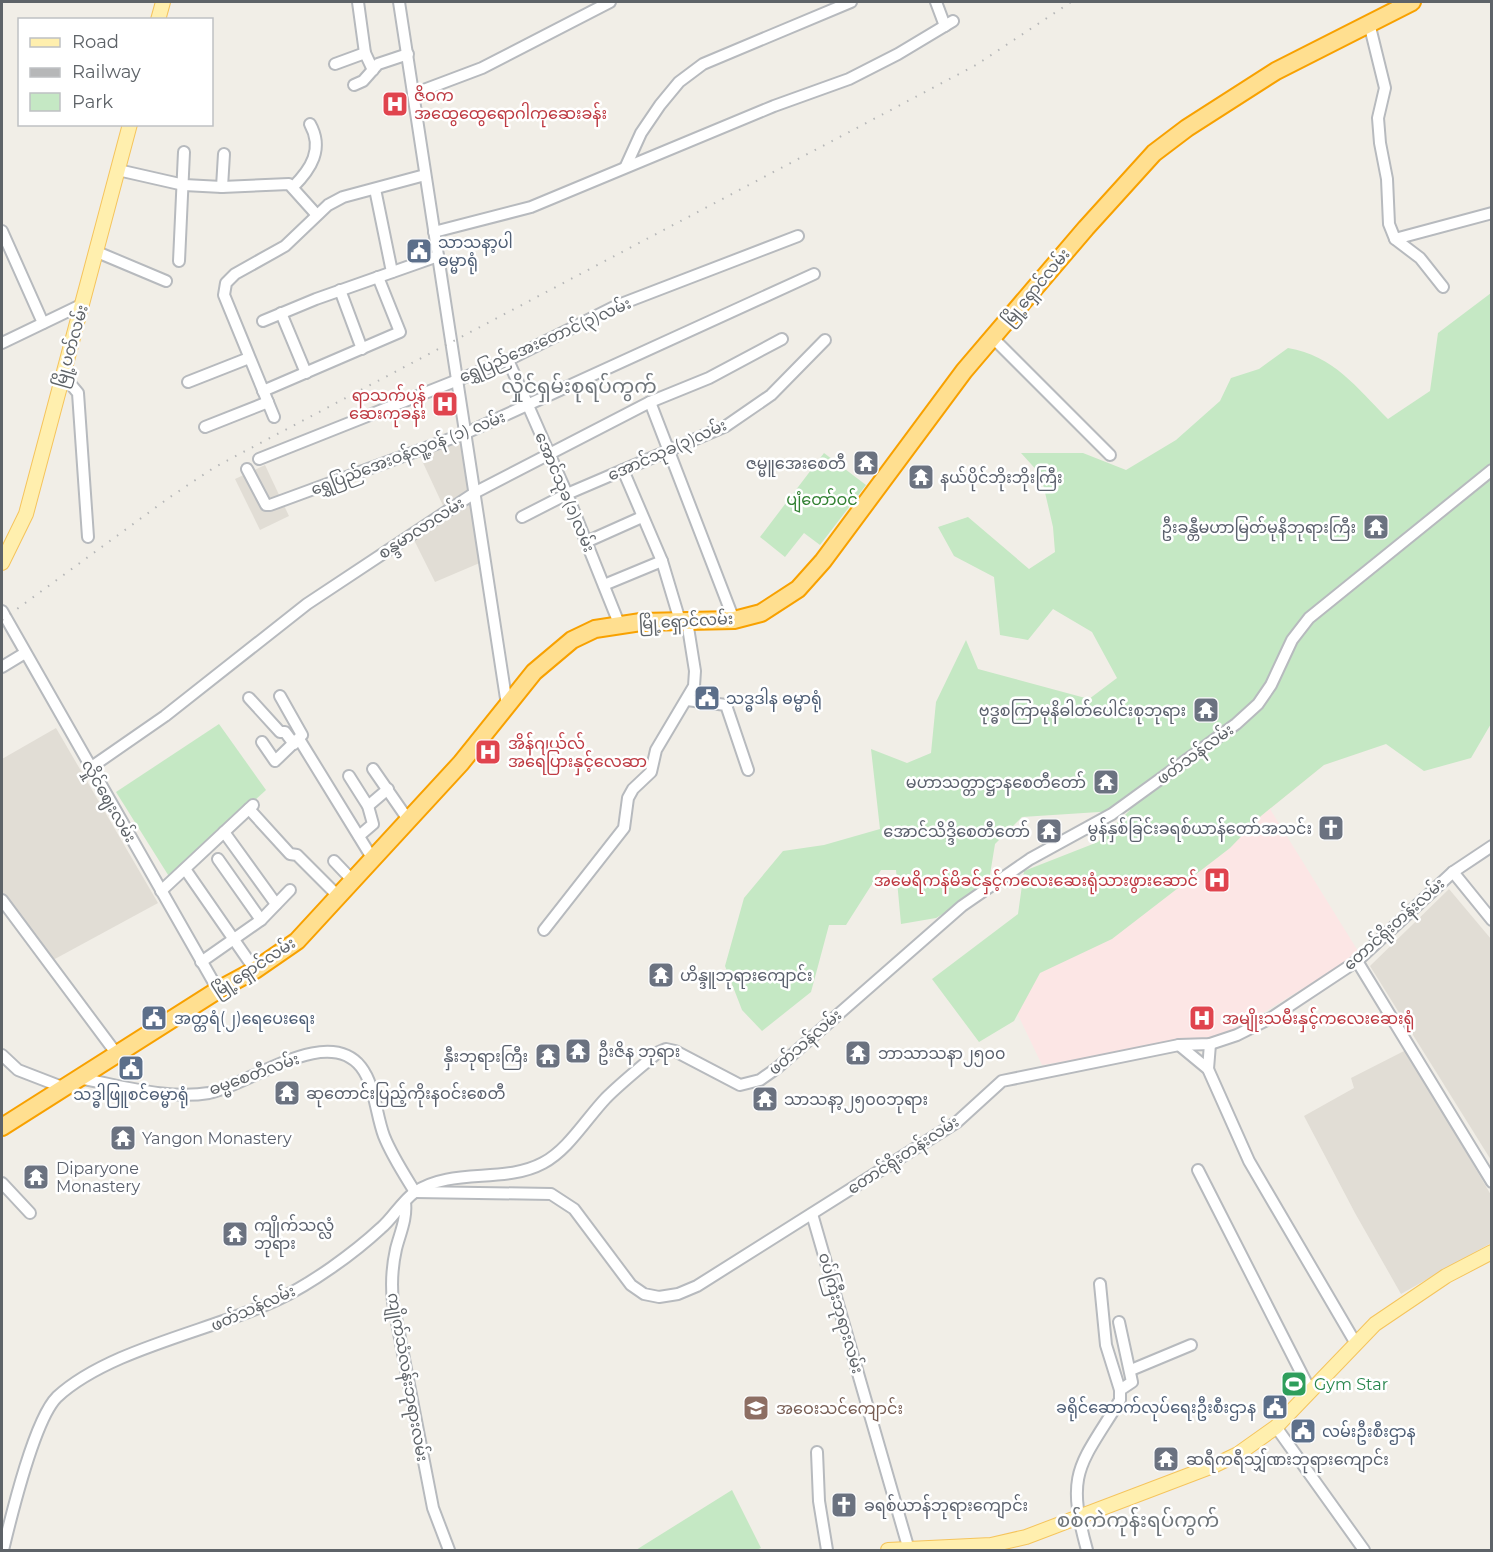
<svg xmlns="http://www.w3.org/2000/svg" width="1493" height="1552" font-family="Montserrat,'Noto Sans Myanmar',sans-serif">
	<rect width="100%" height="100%" fill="#f1eee7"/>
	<!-- education -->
	<g fill="#e1ddd5">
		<path d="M462 431 473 493 445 510 418 452Z"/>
		<path d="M265 465 289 516 260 530 235 479Z"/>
		<path d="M470 501 482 562 435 582 410 532Z"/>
		<path d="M56 728 158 903 53 960 2 891V759Z"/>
		<path d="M1449 889 1491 939V1160L1370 966Z"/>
		<path d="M1406 1050 1491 1195V1243L1401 1294 1355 1213 1304 1116 1354 1088 1351 1078Z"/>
	</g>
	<!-- medical -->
	<path fill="#fce6e5" d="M1349 710 1373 748 1324 765 1270 809 1358 951 1335 969 1223 1037 1042 1065 997 971Z"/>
	<!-- green -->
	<g fill="#c5e8c4">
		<path d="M1491 293 1492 722 1471 758 1424 771 1386 744 1324 765 1261 816 1230 848 1112 939 1040 973 1014 1021 979 1042 932 979 1018 914 1024 871 1098 842 1130 810 1022 817 995 844 988 887 936 918 901 924 896 870H881L846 925H829L811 992 762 1031 742 1010 725 966 744 898 783 851 824 845 880 829 871 749 907 763 931 753 936 702 966 640 978 669 1089 699 1117 678 1092 632 1053 609 1028 640 1000 635 994 577 954 556 938 527 968 517 1029 569 1055 552 1053 527 1041 475 1021 453H1083L1126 470 1176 440 1220 401 1231 378 1259 369 1288 348C1334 356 1356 387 1388 419L1430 391 1438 333Z"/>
		<path d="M824 453 866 485 820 545 804 533 785 557 760 537Z"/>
		<path d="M219 724 266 790 170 878 116 792Z"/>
		<path d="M732 1490 761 1548 756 1550H636Z"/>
	</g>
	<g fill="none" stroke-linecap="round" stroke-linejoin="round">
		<!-- minor casing -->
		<g stroke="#b7babe" stroke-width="14">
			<g id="minor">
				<path d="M358 2 365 53"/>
				<path d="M399 2 507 705"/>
				<path d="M936 2 945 26"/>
				<path d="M1369 23 1385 88 1378 118 1380 143 1387 179 1389 224 1395 239 1420 258 1443 287"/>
				<path d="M335 64 365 53 373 70"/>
				<path d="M354 85 363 81 378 64 408 54"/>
				<path d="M413 94 482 68 610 2"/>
				<path d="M626 166 641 133 660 105 679 82 703 64 851 2"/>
				<path d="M118 170 184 185 222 187 289 184 316 214"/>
				<path d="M222 187 224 154"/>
				<path d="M293 187C311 169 324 149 310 124"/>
				<path d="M375 189 392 272"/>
				<path d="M2 231 43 323"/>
				<path d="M434 232 531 207 774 106 849 79 898 54 953 21"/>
				<path d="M1395 239 1492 213"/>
				<path d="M97 252 166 281"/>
				<path d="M179 261 184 152"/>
				<path d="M340 290 362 349"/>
				<path d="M281 313 306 373"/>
				<path d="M263 321 316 299 438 256"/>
				<path d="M993 338 1110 455"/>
				<path d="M2 343 83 304"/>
				<path d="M508 360 567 494 620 626"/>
				<path d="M63 375 78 393 88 537"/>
				<path d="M188 382 249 358"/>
				<path d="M263 391 400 332 378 277"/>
				<path d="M650 402 734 620"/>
				<path d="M274 417 224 295 226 283 235 274 285 246 328 205 343 197 425 175"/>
				<path d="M205 427 268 402"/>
				<path d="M259 459 508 360 616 306 798 236"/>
				<path d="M247 469 266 505H270L466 433 814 274"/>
				<path d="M623 470 662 561 680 621"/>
				<path d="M522 517 567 494 726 426 771 395 825 340"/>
				<path d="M586 542 642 517"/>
				<path d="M604 585 662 561"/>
				<path d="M2 611 218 990"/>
				<path d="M2 667 25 653"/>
				<path d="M249 698 280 732H285L294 744"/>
				<path d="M687 700 726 705 748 770"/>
				<path d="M299 739 374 861"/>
				<path d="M262 742 275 761 302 735 280 696"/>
				<path d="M90 768 165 716 307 604 476 492 650 402 709 378 782 339"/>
				<path d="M373 769 409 821"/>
				<path d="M349 776 368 806 373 824 359 836"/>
				<path d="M368 806 388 789"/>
				<path d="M249 809 290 854 297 855 339 897"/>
				<path d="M224 832 276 904"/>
				<path d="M218 859 261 920"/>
				<path d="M334 861 354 882"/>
				<path d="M185 869 255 970"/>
				<path d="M1453 872 1492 920"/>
				<path d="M161 891 253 805"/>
				<path d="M2 900 116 1053"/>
				<path d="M544 930 624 828 628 798 633 789 651 772 656 750 694 686 695 671 687 621"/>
				<path d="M1357 961 1492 1182"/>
				<path d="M201 962 261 920 290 890"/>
				<path d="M1179 1045 1208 1069 1249 1161 1355 1342"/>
				<path d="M2 1055 18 1070 62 1087"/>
				<path d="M1208 1069 1210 1044"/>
				<path d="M78 1078C119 1085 167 1100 209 1093 249 1085 327 1024 361 1067 375 1085 376 1115 384 1136 392 1156 404 1174 415 1192L551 1194 574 1209 631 1285 644 1294 659 1297 678 1294 697 1286 957 1122 1002 1081 1179 1045 1210 1044 1237 1035 1271 1018 1357 961 1453 872 1492 846"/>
				<path d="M1198 1170 1310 1390"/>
				<path d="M2 1183 30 1213"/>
				<path d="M405 1202C407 1219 400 1233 396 1249 392 1267 391 1284 393 1302L433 1508 449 1550"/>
				<path d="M812 1214 909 1550"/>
				<path d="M1119 1322 1132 1382 1120 1390"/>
				<path d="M1131 1370 1191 1345"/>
				<path d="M1276 1427 1364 1550"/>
				<path d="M817 1452 819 1501 827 1550"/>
				<path d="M3 1550C11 1517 34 1420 57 1397 109 1349 211 1331 277 1300 311 1284 353 1254 381 1228 393 1218 402 1201 415 1192 452 1167 504 1184 543 1163 568 1150 586 1119 606 1098 622 1082 640 1068 657 1053L666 1049 675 1051 740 1085 760 1080 777 1068 962 906 1030 859 1112 814 1236 724 1258 704 1271 685 1292 640 1309 618 1492 470"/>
				<path d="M1087 1550C1065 1471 1080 1466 1120 1400V1390L1106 1345 1100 1284"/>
			</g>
		</g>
		<!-- major casing -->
		<g stroke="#f5c45c" stroke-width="16">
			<g id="major">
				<path d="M158 20 163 2"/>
				<path d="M2 563 26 514 130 124"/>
				<path d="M888 1550 991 1545 1026 1537 1213 1466 1238 1454 1276 1427 1375 1324 1446 1276 1492 1252"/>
			</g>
		</g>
		<!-- highway casing -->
		<g stroke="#f8a100" stroke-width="20">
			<path id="highway" d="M2 1127 218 990 255 970 297 941 461 763 534 672 572 640 595 629 641 622 734 620 761 613 798 589 823 561 964 371 1086 228 1154 153 1187 128 1276 71 1412 2"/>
		</g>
		<!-- minor -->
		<use href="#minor" stroke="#fff" stroke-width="10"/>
		<!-- major -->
		<use href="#major" stroke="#ffefae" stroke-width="14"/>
		<!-- highway -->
		<use href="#highway" stroke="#ffdf90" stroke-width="16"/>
		<!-- rail -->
		<path stroke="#b6b7b8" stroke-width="2" stroke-dasharray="1.5 8" stroke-linecap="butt" d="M2 620 170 497 215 467 976 65 1071 2"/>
	</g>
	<!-- icons -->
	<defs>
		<g id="hospital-square" transform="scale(1.35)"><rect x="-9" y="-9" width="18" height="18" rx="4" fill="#e0444e" stroke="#fff"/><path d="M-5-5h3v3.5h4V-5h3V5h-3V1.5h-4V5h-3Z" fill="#fff"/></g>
		<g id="civic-square" transform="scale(1.35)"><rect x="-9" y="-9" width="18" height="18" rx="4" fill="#5c6f8a" stroke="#fff"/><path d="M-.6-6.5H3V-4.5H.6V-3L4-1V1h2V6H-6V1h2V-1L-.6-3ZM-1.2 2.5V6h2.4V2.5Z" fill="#fff"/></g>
		<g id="temple-square" transform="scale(1.35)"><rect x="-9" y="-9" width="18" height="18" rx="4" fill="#6b7280" stroke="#fff"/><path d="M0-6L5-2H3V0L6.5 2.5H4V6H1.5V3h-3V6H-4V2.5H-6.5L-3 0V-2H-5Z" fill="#fff"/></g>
		<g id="church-square" transform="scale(1.35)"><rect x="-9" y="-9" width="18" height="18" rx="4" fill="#6b7280" stroke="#fff"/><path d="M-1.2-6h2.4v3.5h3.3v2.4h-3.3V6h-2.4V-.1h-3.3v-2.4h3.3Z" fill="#fff"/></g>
		<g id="stadium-square" transform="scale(1.35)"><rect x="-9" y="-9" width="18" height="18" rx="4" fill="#2e9e5b" stroke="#fff"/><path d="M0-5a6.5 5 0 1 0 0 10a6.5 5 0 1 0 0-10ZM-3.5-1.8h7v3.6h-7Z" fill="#fff"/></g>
		<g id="university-square" transform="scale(1.35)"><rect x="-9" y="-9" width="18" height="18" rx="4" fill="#8d6e63" stroke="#fff"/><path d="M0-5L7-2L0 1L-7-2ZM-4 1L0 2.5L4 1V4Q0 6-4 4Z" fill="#fff"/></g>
	</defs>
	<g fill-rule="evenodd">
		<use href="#hospital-square" x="395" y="104"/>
		<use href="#civic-square" x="419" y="251"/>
		<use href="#hospital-square" x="445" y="404"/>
		<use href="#temple-square" x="866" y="463"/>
		<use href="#temple-square" x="921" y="477"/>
		<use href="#temple-square" x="1376" y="527"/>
		<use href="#civic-square" x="707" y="698"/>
		<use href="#temple-square" x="1206" y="710"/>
		<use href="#hospital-square" x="488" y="752"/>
		<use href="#temple-square" x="1106" y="782"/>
		<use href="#church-square" x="1331" y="828"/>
		<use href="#temple-square" x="1049" y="831"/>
		<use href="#hospital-square" x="1217" y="880"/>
		<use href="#temple-square" x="661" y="975"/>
		<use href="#civic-square" x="154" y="1018"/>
		<use href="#hospital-square" x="1202" y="1018"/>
		<use href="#temple-square" x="578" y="1051"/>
		<use href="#temple-square" x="858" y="1053"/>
		<use href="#temple-square" x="548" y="1056"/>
		<use href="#civic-square" x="131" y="1068"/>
		<use href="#temple-square" x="287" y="1093"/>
		<use href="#temple-square" x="765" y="1099"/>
		<use href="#temple-square" x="123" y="1138"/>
		<use href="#temple-square" x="36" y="1177"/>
		<use href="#temple-square" x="235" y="1234"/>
		<use href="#stadium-square" x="1294" y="1384"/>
		<use href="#civic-square" x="1275" y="1407"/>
		<use href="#university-square" x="756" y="1408"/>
		<use href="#civic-square" x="1303" y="1431"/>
		<use href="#temple-square" x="1166" y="1459"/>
		<use href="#church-square" x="844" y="1505"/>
	</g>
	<g text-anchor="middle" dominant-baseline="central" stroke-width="5" stroke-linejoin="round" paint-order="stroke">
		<!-- health labels -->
		<g font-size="16" fill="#be3a42" stroke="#fff" text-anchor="start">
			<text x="414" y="95">ဇိဝက<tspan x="414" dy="18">အထွေထွေရောဂါကုဆေးခန်း</tspan></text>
			<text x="426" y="395" text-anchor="end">ရာသက်ပန်<tspan x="426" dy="18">ဆေးကုခန်း</tspan></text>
			<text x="508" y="743">အိန်ဂျယ်လ်<tspan x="508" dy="18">အရေပြားနှင့်လေဆာ</tspan></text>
			<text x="1198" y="880" text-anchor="end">အမေရိကန်မိခင်နှင့်ကလေးဆေးရုံသားဖွားဆောင်</text>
			<text x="1222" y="1018">အမျိုးသမီးနှင့်ကလေးဆေးရုံ</text>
		</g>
		<!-- service labels -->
		<g font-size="16" fill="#4e5e75" stroke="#fff" text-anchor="start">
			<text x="438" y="242">သာသနာ့ပါ<tspan x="438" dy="18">ဓမ္မာရုံ</tspan></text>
			<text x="726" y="698">သဒ္ဓဒါန ဓမ္မာရုံ</text>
			<text x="174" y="1018">အတ္တရံ(၂)ရေပေးရေး</text>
			<text x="131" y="1094" text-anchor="middle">သဒ္ဓါဖြူစင်ဓမ္မာရုံ</text>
			<text x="1256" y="1407" text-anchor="end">ခရိုင်ဆောက်လုပ်ရေးဦးစီးဌာန</text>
			<text x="1322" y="1431">လမ်းဦးစီးဌာန</text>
		</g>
		<!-- street labels -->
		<g font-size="16" fill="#5e6368" stroke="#fff">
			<text transform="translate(1036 287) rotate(-50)">မြို့ရှောင်လမ်း</text>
			<text transform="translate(545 340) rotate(-24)">ရွှေပြည်အေးတောင်(၃)လမ်း</text>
			<text transform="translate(71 346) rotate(-74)">မြို့ပတ်လမ်း</text>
			<text transform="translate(667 450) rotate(-24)">အောင်သုခ(၃)လမ်း</text>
			<text transform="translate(408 453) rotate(-21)">ရွှေပြည်အေးဝန်လူ့ဝန် (၁) လမ်း</text>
			<text transform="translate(565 492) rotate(67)">အောင်သုခ(၁)လမ်း</text>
			<text transform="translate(421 528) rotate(-33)">စန္ဒမာလာလမ်း</text>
			<text transform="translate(686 621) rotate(-3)">မြို့ရှောင်လမ်း</text>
			<text transform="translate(1195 754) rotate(-36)">ဖတ်သန်လမ်း</text>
			<text transform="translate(109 801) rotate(60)">လှိုင်ဈေးလမ်း</text>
			<text transform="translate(1394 924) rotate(-42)">တောင်ရိုးတန်းလမ်း</text>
			<text transform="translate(254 967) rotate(-33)">မြို့ရှောင်လမ်း</text>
			<text transform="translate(805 1042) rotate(-41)">ဖတ်သန်လမ်း</text>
			<text transform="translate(254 1074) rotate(-20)">ဓမ္မစေတီလမ်း</text>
			<text transform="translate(903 1155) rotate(-33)">တောင်ရိုးတန်းလမ်း</text>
			<text transform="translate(253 1308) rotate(-24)">ဖတ်သန်လမ်း</text>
			<text transform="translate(841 1313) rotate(74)">ဝပ်ကြီးဘုရားလမ်း</text>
			<text transform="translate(408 1377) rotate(80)">ကျိုက်သံလန်းဘုရားလမ်း</text>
		</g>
		<!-- worship labels -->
		<g font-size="16" fill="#5b616d" stroke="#fff" text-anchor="start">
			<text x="846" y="463" text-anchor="end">ဇမ္မူအေးစေတီ</text>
			<text x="940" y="477">နယ်ပိုင်ဘိုးဘိုးကြီး</text>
			<text x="1356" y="527" text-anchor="end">ဦးခန္တီမဟာမြတ်မုနိဘုရားကြီး</text>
			<text x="1186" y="710" text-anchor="end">ဗုဒ္ဓစကြာမုနိဓါတ်ပေါင်းစုဘုရား</text>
			<text x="1086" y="782" text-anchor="end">မဟာသတ္တာဋ္ဌာနစေတီတော်</text>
			<text x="1312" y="828" text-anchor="end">မွန်နှစ်ခြင်းခရစ်ယာန်တော်အသင်း</text>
			<text x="1030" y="831" text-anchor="end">အောင်သိဒ္ဒိစေတီတော်</text>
			<text x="680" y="975">ဟိန္ဒူဘုရားကျောင်း</text>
			<text x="598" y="1051">ဦးဇိန ဘုရား</text>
			<text x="878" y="1053">ဘာသာသနာ၂၅၀၀</text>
			<text x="528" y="1056" text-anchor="end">နှီးဘုရားကြီး</text>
			<text x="306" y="1093">ဆုတောင်းပြည့်ကိုးနဝင်းစေတီ</text>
			<text x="784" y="1099">သာသနာ့၂၅၀၀ဘုရား</text>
			<text x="142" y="1138">Yangon Monastery</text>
			<text x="56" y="1168">Diparyone<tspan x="56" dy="18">Monastery</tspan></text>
			<text x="254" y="1225">ကျိုက်သလ္လံ<tspan x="254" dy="18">ဘုရား</tspan></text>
			<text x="1186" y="1459">ဆရီကရီသျှ်ဏးဘုရားကျောင်း</text>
			<text x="864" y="1505">ခရစ်ယာန်ဘုရားကျောင်း</text>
		</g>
		<!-- park labels -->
		<g font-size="16" fill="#328233" stroke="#fff">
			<text x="822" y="499">ပျံတော်ဝင်</text>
		</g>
		<!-- leisure labels -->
		<g font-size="16" fill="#27864d" stroke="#fff" text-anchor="start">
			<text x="1314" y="1384">Gym Star</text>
		</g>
		<!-- education labels -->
		<g font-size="16" fill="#785e54" stroke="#fff" text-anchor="start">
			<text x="776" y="1408">အဝေးသင်ကျောင်း</text>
		</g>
		<!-- quarter labels -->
		<g font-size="20" fill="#6f757a" stroke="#fff">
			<text x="579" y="386">လှိုင်ရှမ်းစုရပ်ကွက်</text>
			<text x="1138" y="1520">စစ်ကဲကုန်းရပ်ကွက်</text>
		</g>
	</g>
	<!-- border -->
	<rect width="1493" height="1552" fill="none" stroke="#5e6368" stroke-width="6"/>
	<!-- legend -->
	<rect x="18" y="18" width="195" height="108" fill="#ffffff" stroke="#bfc1c3" stroke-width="1.5"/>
	<rect x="30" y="38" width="30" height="9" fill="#ffefae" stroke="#bfc1c3" stroke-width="1.5"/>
	<text x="72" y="48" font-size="18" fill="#5e6368">Road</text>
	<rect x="30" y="68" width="30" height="9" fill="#b6b7b8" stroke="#bfc1c3" stroke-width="1.5"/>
	<text x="72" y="78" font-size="18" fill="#5e6368">Railway</text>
	<rect x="30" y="93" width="30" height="18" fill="#c5e8c4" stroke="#bfc1c3" stroke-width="1.5"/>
	<text x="72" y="108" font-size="18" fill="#5e6368">Park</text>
</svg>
